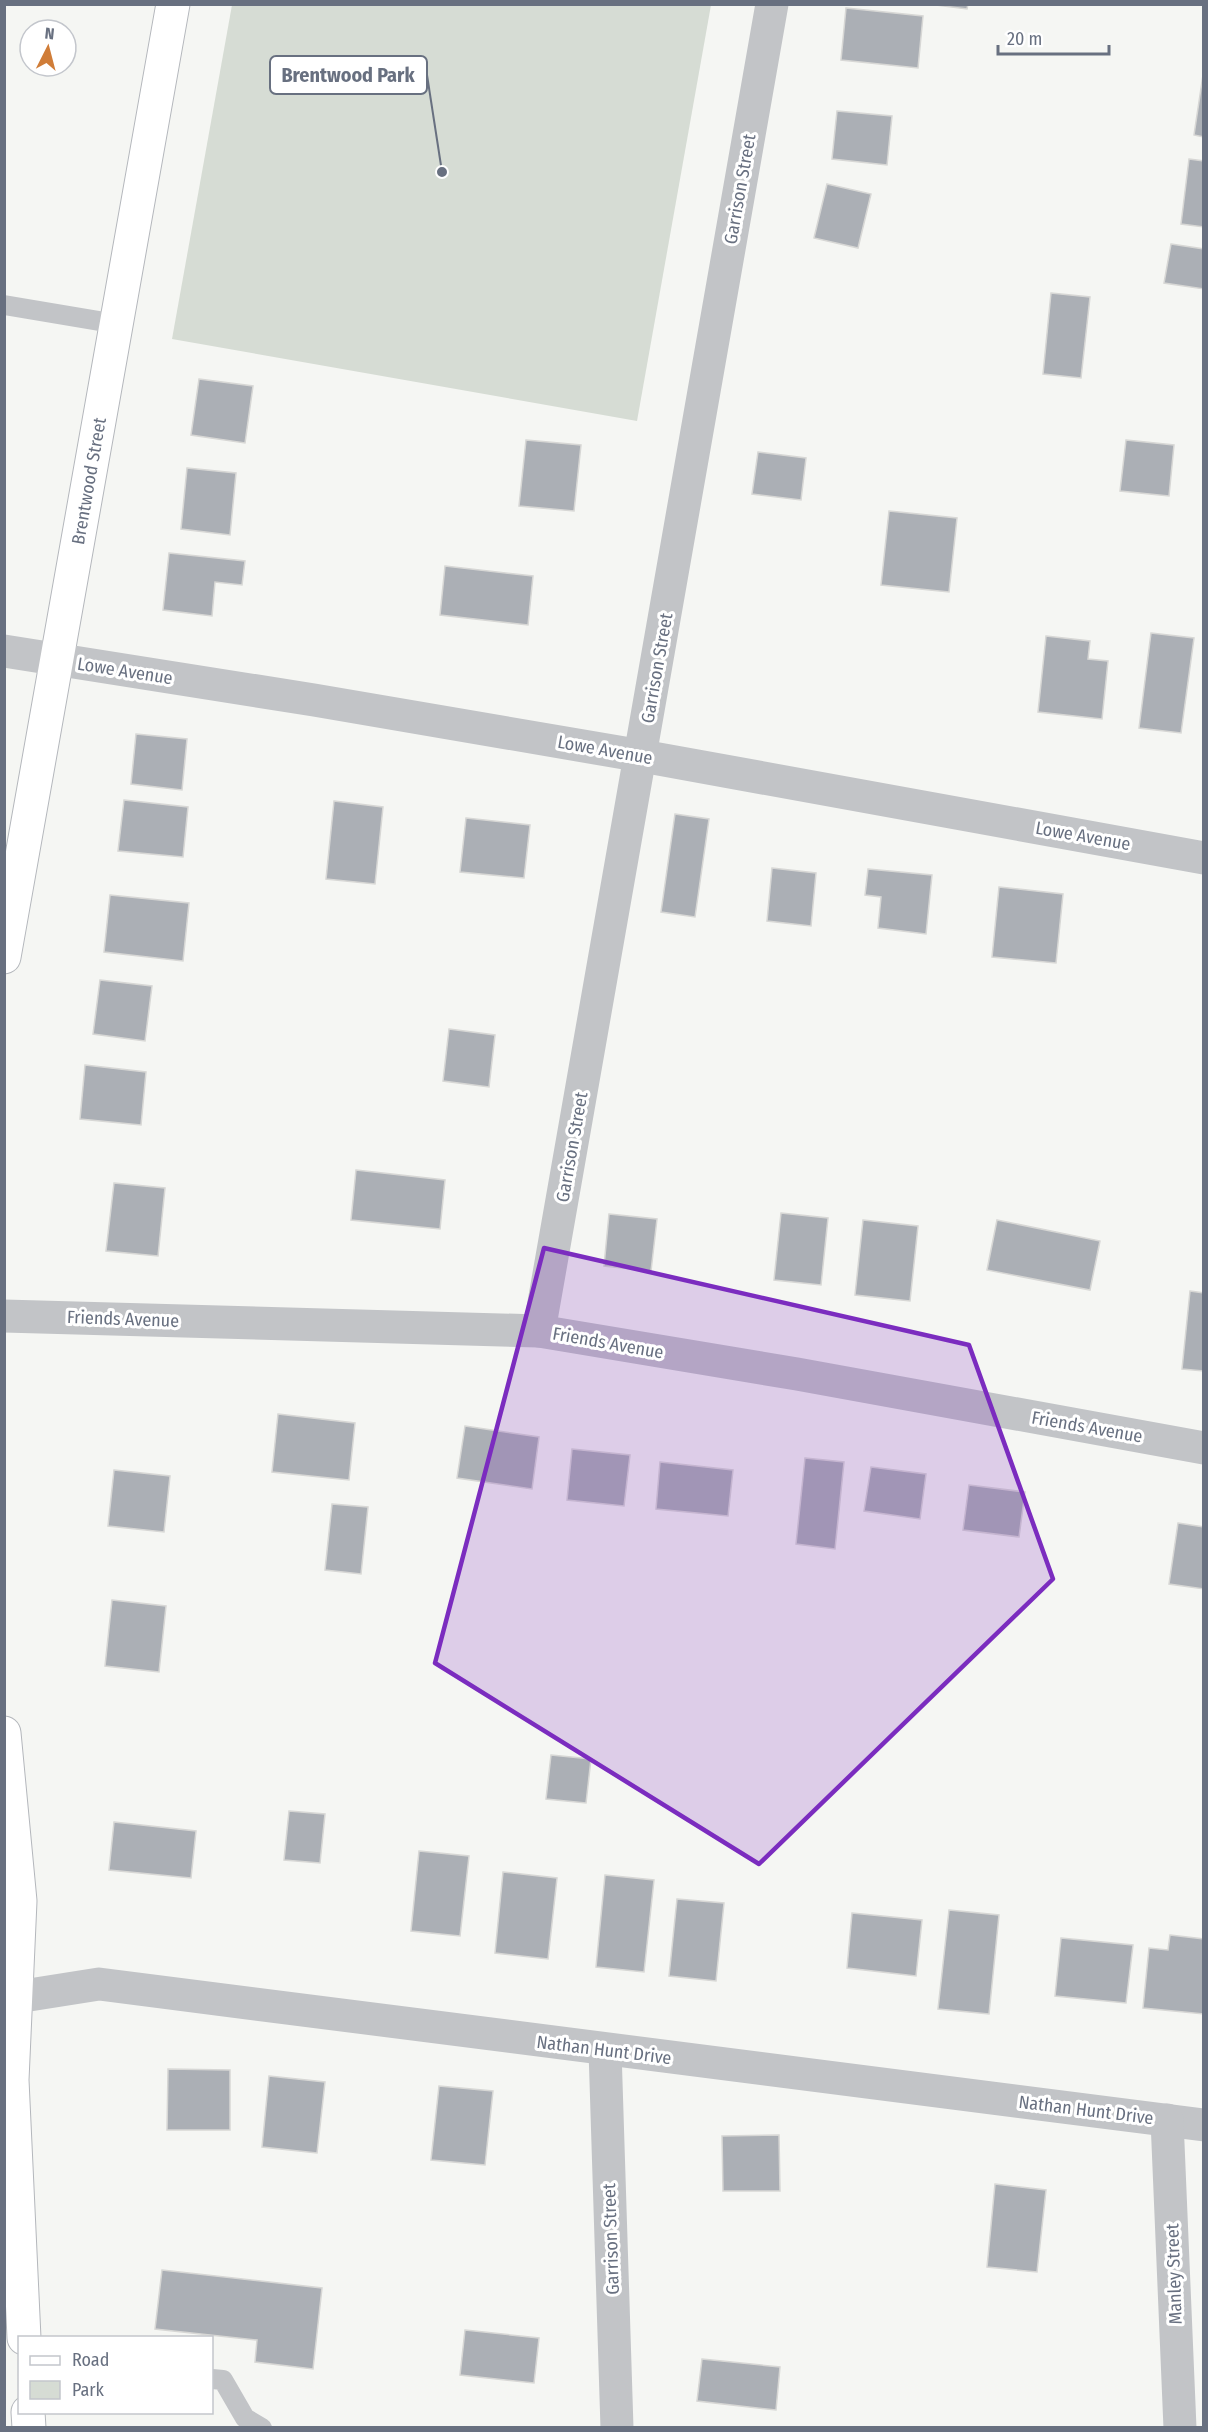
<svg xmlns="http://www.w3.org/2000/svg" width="1208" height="2432" font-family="'Fira Sans Condensed',sans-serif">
	<rect width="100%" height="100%" fill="#f5f6f3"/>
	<!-- green -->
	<path fill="#d6dcd4" d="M232 5H711L637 421 172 339Z"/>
	<!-- building -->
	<g fill="#abafb5" stroke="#d7d7d5" stroke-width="1.5">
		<path d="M928 4H968L967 9Z"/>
		<path d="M846 8 923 16 918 68 841 60Z"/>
		<path d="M1203 75H1204V137L1194 135Z"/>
		<path d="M837 111 892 116 887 165 832 159Z"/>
		<path d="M1189 159 1204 161V227L1181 224Z"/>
		<path d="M827 184 871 194 858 248 814 238Z"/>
		<path d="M1171 244 1204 249V289L1164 283Z"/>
		<path d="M1051 293 1090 297 1081 378 1043 374Z"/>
		<path d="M199 379 253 386 245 443 191 435Z"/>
		<path d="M526 440 581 445 574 511 519 506Z"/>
		<path d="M1126 440 1174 445 1169 496 1120 491Z"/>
		<path d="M758 452 806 458 801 500 752 494Z"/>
		<path d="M187 468 236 473 230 535 181 529Z"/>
		<path d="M889 511 957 518 949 592 881 585Z"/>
		<path d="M169 553 245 561 242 585 215 582 212 616 163 610Z"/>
		<path d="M445 566 533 576 528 625 440 615Z"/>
		<path d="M1151 633 1194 638 1181 733 1139 728Z"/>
		<path d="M1046 636 1090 641 1088 659 1108 661 1102 719 1038 712Z"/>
		<path d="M136 734 187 739 182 790 131 784Z"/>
		<path d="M124 800 188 807 183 857 118 851Z"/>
		<path d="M334 801 383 807 375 884 326 879Z"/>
		<path d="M675 814 709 819 695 917 661 912Z"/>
		<path d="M466 818 530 825 524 878 460 872Z"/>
		<path d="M772 868 816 873 811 926 767 921Z"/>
		<path d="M868 869 932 875 926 934 878 928 881 897 865 895Z"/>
		<path d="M999 887 1063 894 1056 963 992 957Z"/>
		<path d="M110 895 189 903 183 961 104 952Z"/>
		<path d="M100 980 152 986 145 1041 93 1034Z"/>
		<path d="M449 1029 495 1035 489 1087 443 1081Z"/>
		<path d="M85 1065 146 1072 141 1125 80 1119Z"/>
		<path d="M356 1170 445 1180 440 1229 351 1220Z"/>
		<path d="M114 1183 165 1188 158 1256 106 1251Z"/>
		<path d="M781 1213 828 1218 821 1285 774 1280Z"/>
		<path d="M609 1214 657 1219 651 1271 604 1266Z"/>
		<path d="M863 1220 918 1226 910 1301 855 1295Z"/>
		<path d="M997 1220 1100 1241 1090 1290 987 1270Z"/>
		<path d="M1190 1291 1204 1293V1371L1182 1369Z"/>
		<path d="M278 1414 355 1423 349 1480 272 1472Z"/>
		<path d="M465 1426 539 1437 532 1489 457 1478Z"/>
		<path d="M572 1449 630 1455 624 1506 567 1500Z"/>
		<path d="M805 1458 844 1462 835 1549 796 1544Z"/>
		<path d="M660 1462 733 1470 728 1516 656 1509Z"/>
		<path d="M871 1467 926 1474 920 1519 864 1511Z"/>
		<path d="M114 1470 170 1476 164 1532 108 1526Z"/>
		<path d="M969 1485 1025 1492 1019 1537 963 1530Z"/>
		<path d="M332 1504 368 1507 361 1574 325 1570Z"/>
		<path d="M1178 1523 1204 1527V1589L1169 1584Z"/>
		<path d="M112 1600 166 1606 159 1672 105 1666Z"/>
		<path d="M551 1755 591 1759 586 1803 546 1799Z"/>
		<path d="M289 1811 325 1814 320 1863 284 1860Z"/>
		<path d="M114 1822 196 1831 191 1878 109 1870Z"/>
		<path d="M419 1851 469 1856 460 1936 411 1931Z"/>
		<path d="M503 1872 557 1878 548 1959 495 1953Z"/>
		<path d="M605 1875 654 1880 644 1972 596 1967Z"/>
		<path d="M677 1899 724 1903 716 1981 669 1976Z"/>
		<path d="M949 1910 999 1915 989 2014 938 2009Z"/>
		<path d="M852 1913 922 1920 916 1976 847 1968Z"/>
		<path d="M1170 1935 1204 1939V2014L1143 2008 1149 1948 1168 1950Z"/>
		<path d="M1061 1938 1133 1945 1126 2003 1055 1996Z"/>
		<path d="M168 2069 230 2070V2130H167Z"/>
		<path d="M269 2076 325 2082 317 2153 262 2147Z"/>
		<path d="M439 2086 493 2091 485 2165 431 2160Z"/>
		<path d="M779 2135 780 2191H723L722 2136Z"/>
		<path d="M995 2184 1046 2190 1037 2272 987 2267Z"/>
		<path d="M162 2270 322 2288 313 2369 255 2362 257 2340 155 2329Z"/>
		<path d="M465 2330 539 2338 534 2383 460 2375Z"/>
		<path d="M702 2359 780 2367 776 2410 697 2401Z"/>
	</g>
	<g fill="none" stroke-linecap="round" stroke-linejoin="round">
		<!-- secondary casing -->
		<g stroke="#b4b7bc" stroke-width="35">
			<g id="secondary">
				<path d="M4 957 173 4"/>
				<path d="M4 1733 20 1901 12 2080 24 2338"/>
				<path d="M28 2412 29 2428"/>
			</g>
		</g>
		<!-- service -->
		<g stroke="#c2c4c7" stroke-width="20">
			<path d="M4 305 117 324"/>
			<path d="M212 2379 223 2380 245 2418 262 2428"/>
		</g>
		<!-- minor -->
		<g stroke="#c2c4c7" stroke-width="33">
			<path d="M4 651 314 700 642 756 1204 858"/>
			<path d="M4 1316 539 1331 797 1374 1204 1448"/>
			<path d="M539 1331 772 4"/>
			<path d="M4 1999 99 1984 1204 2125"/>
			<path d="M605 2050 617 2428"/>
			<path d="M1167 2120 1180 2428"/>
		</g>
		<!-- secondary -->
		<use href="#secondary" stroke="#fff" stroke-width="33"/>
	</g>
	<!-- marked area -->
	<path fill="#7b2cbf" fill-opacity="0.2" stroke="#7b2cbf" stroke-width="4.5" stroke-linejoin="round" d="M544 1248 969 1345 1053 1579 759 1864 435 1663Z"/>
	<g text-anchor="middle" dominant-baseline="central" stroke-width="6" stroke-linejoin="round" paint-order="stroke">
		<!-- street labels -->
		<g font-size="18" fill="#687080" stroke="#fff">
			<text transform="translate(740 189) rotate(-80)">Garrison Street</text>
			<text transform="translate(89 481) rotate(-80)">Brentwood Street</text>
			<text transform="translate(657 668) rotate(-80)">Garrison Street</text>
			<text transform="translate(125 671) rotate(9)">Lowe Avenue</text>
			<text transform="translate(605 750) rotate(10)">Lowe Avenue</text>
			<text transform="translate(1083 836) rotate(10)">Lowe Avenue</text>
			<text transform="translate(572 1147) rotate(-80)">Garrison Street</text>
			<text transform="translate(123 1319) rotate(2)">Friends Avenue</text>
			<text transform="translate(608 1343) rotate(10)">Friends Avenue</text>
			<text transform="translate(1087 1427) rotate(10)">Friends Avenue</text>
			<text transform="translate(604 2050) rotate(7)">Nathan Hunt Drive</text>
			<text transform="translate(1086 2110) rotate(7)">Nathan Hunt Drive</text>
			<text transform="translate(611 2239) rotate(-92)">Garrison Street</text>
			<text transform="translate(1174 2274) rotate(-92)">Manley Street</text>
		</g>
	</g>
	<!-- callouts -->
	<path fill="none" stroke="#687080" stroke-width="2" d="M442 172L427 75"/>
	<circle fill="#687080" stroke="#fff" stroke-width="2" cx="442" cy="172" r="6"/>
	<rect fill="#fff" stroke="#687080" stroke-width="2" x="270" y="56" width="157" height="38" rx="6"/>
	<g font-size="20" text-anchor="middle" font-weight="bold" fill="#687080">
		<text x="348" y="82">Brentwood Park</text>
	</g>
	<!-- border -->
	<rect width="1208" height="2432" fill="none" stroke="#687080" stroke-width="12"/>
	<!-- legend -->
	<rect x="18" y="2336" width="195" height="78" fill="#ffffff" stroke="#c3c6cc" stroke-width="1.5"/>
	<rect x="30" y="2356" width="30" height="9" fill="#ffffff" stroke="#c3c6cc" stroke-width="1.5"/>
	<text x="72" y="2366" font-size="18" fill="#687080">Road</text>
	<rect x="30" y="2381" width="30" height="18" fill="#d6dcd4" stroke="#c3c6cc" stroke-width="1.5"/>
	<text x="72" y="2396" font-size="18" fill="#687080">Park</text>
	<!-- north arrow -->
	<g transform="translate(48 48) rotate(6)"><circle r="28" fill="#ffffff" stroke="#c3c6cc" stroke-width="1.5"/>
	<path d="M0-4.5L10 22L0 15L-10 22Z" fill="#d07d38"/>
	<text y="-9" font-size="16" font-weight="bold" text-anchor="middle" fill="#687080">N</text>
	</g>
	<!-- scale -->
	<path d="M998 45v9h111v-9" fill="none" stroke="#687080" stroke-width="3"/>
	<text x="1007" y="45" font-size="18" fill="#687080" stroke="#ffffff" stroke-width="4.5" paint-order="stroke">20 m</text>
</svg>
